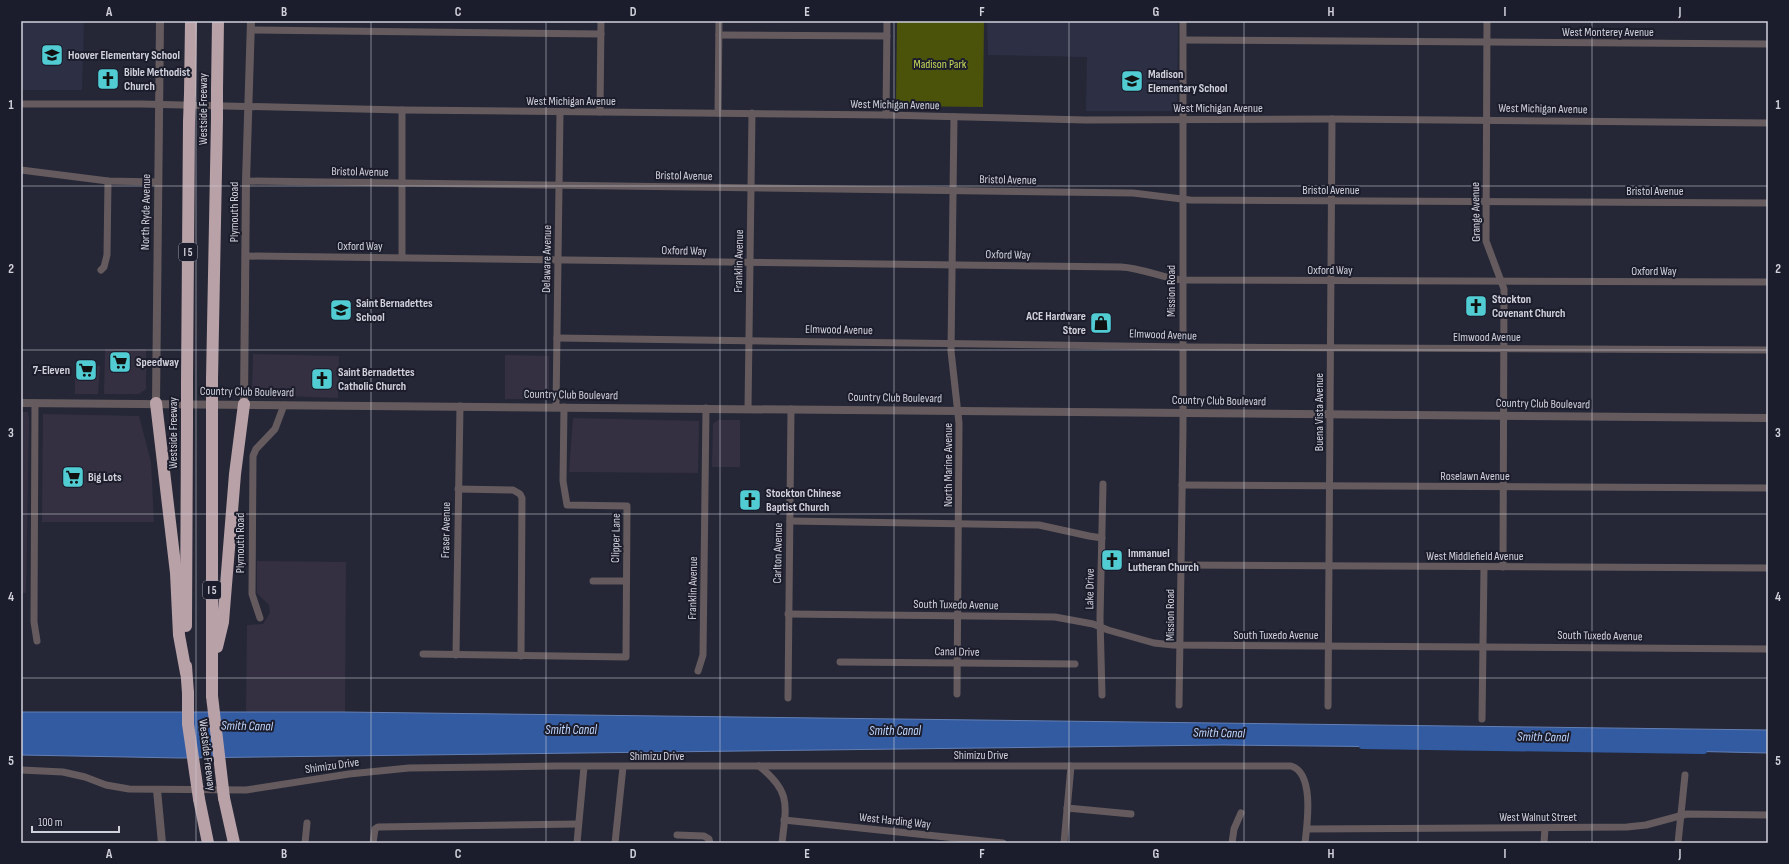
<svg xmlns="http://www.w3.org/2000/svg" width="1789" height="864" font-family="'Sofia Sans Condensed',sans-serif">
	<rect width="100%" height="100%" fill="#252736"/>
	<!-- commercial -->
	<g fill="#343041">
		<path d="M105 349H146V389L139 394H104Z"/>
		<path d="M253 354 339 356 338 398 258 395 252 391Z"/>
		<path d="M505 355 549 356V399H505Z"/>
		<path d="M84 365 100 366 98 394H75V367Z"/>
		<path d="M21 412H28L29 420 26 593H21Z"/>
		<path d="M43 414 139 416 151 462 154 522H42Z"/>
		<path d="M573 418 699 421 698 473 569 472Z"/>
		<path d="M718 420H740V467H712L713 424Z"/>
		<path d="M257 561 346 562 345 713H246L247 625 263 624 270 613 269 605 257 593Z"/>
	</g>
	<!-- built -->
	<g fill="#2d2f44">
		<path d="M21 21H84L82 90H21Z"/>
		<path d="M987 21H1178L1177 106 1171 111H1086L1087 57 988 55Z"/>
	</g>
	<!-- green -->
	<path fill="#4b530b" d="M897 21H984L983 107 896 106Z"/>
	<!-- water -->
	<path fill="#335ba2" stroke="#627eb3" d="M21 712H343L1768 730V753L1593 749 1222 745 181 758 21 755Z"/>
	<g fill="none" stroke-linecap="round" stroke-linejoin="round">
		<!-- canal -->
		<path stroke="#335ba2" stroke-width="6" d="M1362 746 1704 751"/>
		<!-- minor -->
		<g stroke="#655b5e" stroke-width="7">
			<path d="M1487 21 1486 241 1504 289 1503 567"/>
			<path d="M251 30 601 34"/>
			<path d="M719 35 887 36"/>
			<path d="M1184 40 1768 44"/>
			<path d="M21 104H141L402 110 886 115 1086 120 1332 119 1768 123"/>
			<path d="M600 112 601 21"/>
			<path d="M718 113 719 21"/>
			<path d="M886 115 887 21"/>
			<path d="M954 117 951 351 959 423 957 694"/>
			<path d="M21 170 108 181 158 182"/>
			<path d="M246 181 1133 193 1190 200 1768 203"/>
			<path d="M246 256 1121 267C1143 268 1161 278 1182 280L1768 282"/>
			<path d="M402 257V110"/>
			<path d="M101 270 104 267 107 255 108 181"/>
			<path d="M557 338 1188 347 1768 350"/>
			<path d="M35 403 34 622 37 641"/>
			<path d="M556 407 560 112"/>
			<path d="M748 409 752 113"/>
			<path d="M1182 485 1768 488"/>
			<path d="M458 489 513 490 520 494 522 498 521 656"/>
			<path d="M790 521 1039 525 1089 536 1102 538"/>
			<path d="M1181 565 1768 568"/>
			<path d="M593 581H626"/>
			<path d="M788 614 1055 617 1093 624 1108 630 1154 643 1173 645 1768 649"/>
			<path d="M260 618 252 594 253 456 256 449 275 429 284 405"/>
			<path d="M423 654 626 657 627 506 567 505 563 481 564 407"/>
			<path d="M456 655 460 406"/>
			<path d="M840 662 1075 664"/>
			<path d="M698 671 703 655 706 408"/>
			<path d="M1102 695 1100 618 1103 484"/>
			<path d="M788 698 791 409"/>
			<path d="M1179 705 1183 428V21"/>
			<path d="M1328 706 1332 119"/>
			<path d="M1482 719 1484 567"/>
			<path d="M759 766C792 792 786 806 782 843"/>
			<path d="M21 770 63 772 85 777 106 785 129 789 246 790 349 774 409 768 556 766H1291C1315 773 1307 825 1305 843"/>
			<path d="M1067 808 1131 814"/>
			<path d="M784 820 1003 843"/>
			<path d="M1307 829 1627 827 1646 825 1687 814 1768 815"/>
			<path d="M677 835 704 836 709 839 710 843"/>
			<path d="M305 843 307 823"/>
			<path d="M373 843 375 829 378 827 578 824"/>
			<path d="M577 843 584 767"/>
			<path d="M615 843 623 767"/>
			<path d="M1064 843 1071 766"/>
			<path d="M1232 843 1234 829 1241 813"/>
			<path d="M1544 843 1545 828"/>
			<path d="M1678 843 1685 775"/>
		</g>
		<!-- tertiary -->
		<g stroke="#655b5e" stroke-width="8">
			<path d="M21 403 1768 418"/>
			<path d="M156 403 160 21"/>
			<path d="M244 404 246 181 251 21"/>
			<path d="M157 790 162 843"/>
		</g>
		<!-- motorway -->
		<g stroke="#b8a1a7" stroke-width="12">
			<path d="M217 89 218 21"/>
			<path d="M190 94 191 21"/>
			<path d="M212 379 217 119"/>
			<path d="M187 382 189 122"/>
			<path d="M156 403 176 573 179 635 186 673"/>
			<path d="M186 626 187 423"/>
			<path d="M217 647 223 622 235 474 244 404"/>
			<path d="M186 666 188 693"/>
			<path d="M212 696V421"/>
			<path d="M224 798 234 843"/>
			<path d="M199 799 208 843"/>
		</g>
		<!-- motorway-bridge -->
		<g stroke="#b8a1a7" stroke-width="12">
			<path d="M217 89V119"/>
			<path d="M189 122 190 94"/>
			<path d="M212 379V421"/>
			<path d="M187 382V423"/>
			<path d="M188 693V724L199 799"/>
			<path d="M212 696 224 798"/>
		</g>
	</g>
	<!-- grid -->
	<path fill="none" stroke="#d0d1db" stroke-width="1" stroke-opacity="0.55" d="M196 21V843M371 21V843M546 21V843M720 21V843M894 21V843M1069 21V843M1244 21V843M1418 21V843M1592 21V843M21 186H1768M21 350H1768M21 514H1768M21 678H1768"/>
	<!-- icons -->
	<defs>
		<g id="school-square" transform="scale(1.15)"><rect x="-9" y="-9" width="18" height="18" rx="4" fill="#51ccd3" stroke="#1c1d2c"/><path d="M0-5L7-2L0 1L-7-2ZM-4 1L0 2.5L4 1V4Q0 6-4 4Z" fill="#111"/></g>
		<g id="church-square" transform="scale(1.15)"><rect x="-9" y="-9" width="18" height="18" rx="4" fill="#51ccd3" stroke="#1c1d2c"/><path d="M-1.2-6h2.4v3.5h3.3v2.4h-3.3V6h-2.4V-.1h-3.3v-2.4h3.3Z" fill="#111"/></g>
		<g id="shop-square" transform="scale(1.15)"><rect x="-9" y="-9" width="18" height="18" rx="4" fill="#51ccd3" stroke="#1c1d2c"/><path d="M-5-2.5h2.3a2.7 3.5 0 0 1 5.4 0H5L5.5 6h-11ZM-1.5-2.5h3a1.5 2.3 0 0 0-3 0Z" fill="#111"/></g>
		<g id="supermarket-square" transform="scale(1.15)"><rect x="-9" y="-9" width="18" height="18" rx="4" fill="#51ccd3" stroke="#1c1d2c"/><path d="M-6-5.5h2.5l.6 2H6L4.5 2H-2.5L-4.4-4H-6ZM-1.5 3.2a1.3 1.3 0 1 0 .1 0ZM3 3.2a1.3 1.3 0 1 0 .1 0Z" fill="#111"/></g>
	</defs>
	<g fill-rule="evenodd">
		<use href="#school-square" x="52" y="55"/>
		<use href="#church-square" x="108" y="79"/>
		<use href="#school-square" x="1132" y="81"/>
		<use href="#church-square" x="1476" y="306"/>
		<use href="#school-square" x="341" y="310"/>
		<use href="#shop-square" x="1101" y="323"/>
		<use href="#supermarket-square" x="120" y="362"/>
		<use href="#supermarket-square" x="86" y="370"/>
		<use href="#church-square" x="322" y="379"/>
		<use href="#supermarket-square" x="73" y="477"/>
		<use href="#church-square" x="750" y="500"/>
		<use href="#church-square" x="1112" y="560"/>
	</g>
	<g text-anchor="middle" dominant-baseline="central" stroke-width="4" stroke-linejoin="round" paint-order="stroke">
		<!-- shield labels -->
		<g fill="#1c1d2c" stroke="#9a9ba6" stroke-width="1">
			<rect x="179" y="243" width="18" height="18" rx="3"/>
			<rect x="203" y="581" width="18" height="18" rx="3"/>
		</g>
		<g font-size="11" font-weight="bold" fill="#d0d1db">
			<text x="188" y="252">I 5</text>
			<text x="212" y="590">I 5</text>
		</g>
		<!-- street labels -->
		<g font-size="12" fill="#d0d1db" stroke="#1c1d2c">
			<text x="1608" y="32">West Monterey Avenue</text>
			<text x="571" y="101">West Michigan Avenue</text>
			<text transform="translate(895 105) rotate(1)">West Michigan Avenue</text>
			<text x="1218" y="108">West Michigan Avenue</text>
			<text transform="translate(203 109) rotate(-90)">Westside Freeway</text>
			<text transform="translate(1543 109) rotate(1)">West Michigan Avenue</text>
			<text transform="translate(360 172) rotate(1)">Bristol Avenue</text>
			<text transform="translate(684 176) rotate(1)">Bristol Avenue</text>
			<text transform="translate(1008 180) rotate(1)">Bristol Avenue</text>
			<text x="1331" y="190">Bristol Avenue</text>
			<text x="1655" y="191">Bristol Avenue</text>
			<text transform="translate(146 212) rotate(-89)">North Ryde Avenue</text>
			<text transform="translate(234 212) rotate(-90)">Plymouth Road</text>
			<text transform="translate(1476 212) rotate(-91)">Grange Avenue</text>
			<text x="360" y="246">Oxford Way</text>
			<text transform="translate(684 251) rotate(1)">Oxford Way</text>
			<text transform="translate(1008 255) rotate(1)">Oxford Way</text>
			<text transform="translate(547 259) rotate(-89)">Delaware Avenue</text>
			<text transform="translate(739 261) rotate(-89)">Franklin Avenue</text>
			<text x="1330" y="270">Oxford Way</text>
			<text x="1654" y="271">Oxford Way</text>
			<text transform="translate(1171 291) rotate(-90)">Mission Road</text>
			<text transform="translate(839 330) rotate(1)">Elmwood Avenue</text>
			<text transform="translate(1163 335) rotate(2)">Elmwood Avenue</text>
			<text x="1487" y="337">Elmwood Avenue</text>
			<text transform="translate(247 392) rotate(1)">Country Club Boulevard</text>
			<text transform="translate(571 395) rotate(1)">Country Club Boulevard</text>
			<text transform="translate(895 398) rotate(1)">Country Club Boulevard</text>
			<text transform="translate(1219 401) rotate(1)">Country Club Boulevard</text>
			<text transform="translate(1543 404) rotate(1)">Country Club Boulevard</text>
			<text transform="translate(1319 412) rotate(-90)">Buena Vista Avenue</text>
			<text transform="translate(173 433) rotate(-90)">Westside Freeway</text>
			<text transform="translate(948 465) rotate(-90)">North Marine Avenue</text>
			<text x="1475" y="476">Roselawn Avenue</text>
			<text transform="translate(446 530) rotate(-89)">Fraser Avenue</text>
			<text transform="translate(616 538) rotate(-89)">Clipper Lane</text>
			<text transform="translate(240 543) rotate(-90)">Plymouth Road</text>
			<text transform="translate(778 553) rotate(-89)">Carlton Avenue</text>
			<text x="1475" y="556">West Middlefield Avenue</text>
			<text transform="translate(693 588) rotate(-89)">Franklin Avenue</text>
			<text transform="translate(1090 589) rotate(-89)">Lake Drive</text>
			<text transform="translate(956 605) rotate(1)">South Tuxedo Avenue</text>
			<text transform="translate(1170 615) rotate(-90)">Mission Road</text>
			<text x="1276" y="635">South Tuxedo Avenue</text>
			<text transform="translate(1600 636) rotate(1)">South Tuxedo Avenue</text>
			<text transform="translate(957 652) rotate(1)">Canal Drive</text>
			<text transform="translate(207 755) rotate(83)">Westside Freeway</text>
			<text x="981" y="755">Shimizu Drive</text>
			<text x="657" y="756">Shimizu Drive</text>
			<text transform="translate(332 766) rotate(-8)">Shimizu Drive</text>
			<text x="1538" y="817">West Walnut Street</text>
			<text transform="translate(895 821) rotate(6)">West Harding Way</text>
		</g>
		<!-- poi labels -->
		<g font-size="12" font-weight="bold" fill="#d0d1db" stroke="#1c1d2c" text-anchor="start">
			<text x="68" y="55">Hoover Elementary School</text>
			<text x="124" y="72">Bible Methodist<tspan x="124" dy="14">Church</tspan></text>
			<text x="1148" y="74">Madison<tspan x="1148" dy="14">Elementary School</tspan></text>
			<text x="1492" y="299">Stockton<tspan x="1492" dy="14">Covenant Church</tspan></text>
			<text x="356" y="303">Saint Bernadettes<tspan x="356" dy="14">School</tspan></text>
			<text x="1086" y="316" text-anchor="end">ACE Hardware<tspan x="1086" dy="14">Store</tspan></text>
			<text x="136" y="362">Speedway</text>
			<text x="70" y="370" text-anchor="end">7-Eleven</text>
			<text x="338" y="372">Saint Bernadettes<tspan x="338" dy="14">Catholic Church</tspan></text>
			<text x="88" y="477">Big Lots</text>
			<text x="766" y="493">Stockton Chinese<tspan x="766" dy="14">Baptist Church</tspan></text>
			<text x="1128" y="553">Immanuel<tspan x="1128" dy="14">Lutheran Church</tspan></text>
		</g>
		<!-- park labels -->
		<g font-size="12" fill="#c7d858" stroke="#1c1d2c">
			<text x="940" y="64">Madison Park</text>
		</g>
		<!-- water labels -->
		<g font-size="13" font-style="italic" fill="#bed5fd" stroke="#1c1d2c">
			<text transform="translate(247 726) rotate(1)">Smith Canal</text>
			<text x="571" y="730">Smith Canal</text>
			<text x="895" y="731">Smith Canal</text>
			<text transform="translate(1219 733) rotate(1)">Smith Canal</text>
			<text transform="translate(1543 737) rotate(1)">Smith Canal</text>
		</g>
	</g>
	<!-- border -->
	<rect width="1789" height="864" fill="none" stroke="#1c1d2c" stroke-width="44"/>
	<!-- scale -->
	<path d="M32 826v6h87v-6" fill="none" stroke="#d0d1db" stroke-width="2"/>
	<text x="38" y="826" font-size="12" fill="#d0d1db" stroke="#1c1d2c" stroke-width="3" paint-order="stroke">100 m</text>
	<rect x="22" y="22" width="1745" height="820" fill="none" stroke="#d0d1db" stroke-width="1.5"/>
	<g font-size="13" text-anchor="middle" font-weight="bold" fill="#d0d1db">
		<text x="109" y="16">A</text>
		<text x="284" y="16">B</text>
		<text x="458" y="16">C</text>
		<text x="633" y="16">D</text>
		<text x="807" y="16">E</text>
		<text x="982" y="16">F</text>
		<text x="1156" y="16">G</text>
		<text x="1331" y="16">H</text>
		<text x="1505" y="16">I</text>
		<text x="1680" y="16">J</text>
		<text x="11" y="109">1</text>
		<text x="1778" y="109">1</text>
		<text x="11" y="273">2</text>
		<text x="1778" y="273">2</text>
		<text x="11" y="437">3</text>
		<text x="1778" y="437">3</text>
		<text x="11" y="601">4</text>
		<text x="1778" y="601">4</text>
		<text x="11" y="765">5</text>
		<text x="1778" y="765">5</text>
		<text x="109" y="858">A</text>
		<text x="284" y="858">B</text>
		<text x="458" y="858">C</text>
		<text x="633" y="858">D</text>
		<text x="807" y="858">E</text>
		<text x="982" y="858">F</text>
		<text x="1156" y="858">G</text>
		<text x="1331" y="858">H</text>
		<text x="1505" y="858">I</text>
		<text x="1680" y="858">J</text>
	</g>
</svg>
